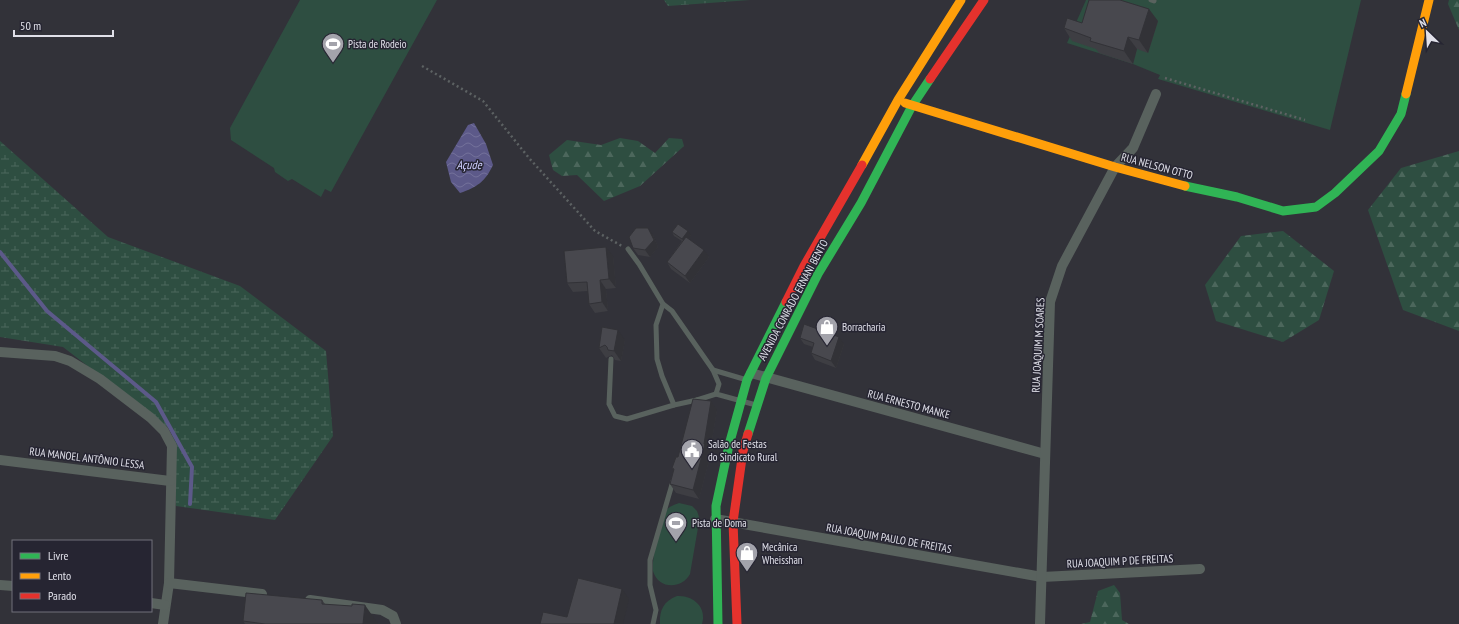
<svg xmlns="http://www.w3.org/2000/svg" width="1459" height="624" font-family="'PT Sans Narrow',sans-serif">
	<defs>
		<pattern id="forest-firs" width="22" height="20" patternUnits="userSpaceOnUse"><rect width="22" height="20" fill="#2e4e41"/><path d="M5 1l3.5 6h-7zM16 11l3.5 6h-7z" fill="#4c675c"/></pattern>
		<pattern id="wetland-marsh" width="20" height="14" patternUnits="userSpaceOnUse"><rect width="20" height="14" fill="#2e4e41"/><path d="M1 5h8M5 5V1M11 12h8M15 12V8" fill="none" stroke="#4c675c"/></pattern>
		<pattern id="water-waves" width="16" height="10" patternUnits="userSpaceOnUse"><rect width="16" height="10" fill="#5c5989"/><path d="M0 5q4-4 8 0t8 0" fill="none" stroke="#73719a"/></pattern>
	</defs>
	<rect width="100%" height="100%" fill="#323239"/>
	<!-- forest -->
	<g fill="url(#forest-firs)">
		<path d="M1449 0H1459V30L1448 4Z"/>
		<path d="M620 138 638 141 655 153 669 138 682 139 684 146 640 186 604 201 577 175 562 176 553 170 549 155 567 140 601 145Z"/>
		<path d="M1459 151V331L1403 310 1368 210 1401 168Z"/>
		<path d="M1283 231 1334 271 1319 320 1283 342 1216 321 1205 285 1241 236Z"/>
		<path d="M1114 585 1120 593 1122 620 1129 624H1081L1090 622 1098 591Z"/>
	</g>
	<!-- wetland -->
	<g fill="url(#wetland-marsh)">
		<path d="M664 0H750L668 6Z"/>
		<path d="M0 141 108 237 240 286 326 351 333 436 275 520 176 506 172 431 63 347 0 337Z"/>
	</g>
	<!-- green -->
	<g fill="#2e4e41">
		<path d="M300 0H437L331 192 325 189 321 197 292 179 288 181 275 172 274 168 231 140 230 128Z"/>
		<path d="M1086 0H1361L1330 130 1158 79 1160 75 1133 64 1067 43Z"/>
		<path d="M679 503 692 506 697 511 699 517V522L690 574C681 590 658 589 653 571 651 562 661 519 666 511 669 506 674 505 679 503Z"/>
		<path d="M677 596C693 595 707 607 702 624H660C659 610 664 601 677 596Z"/>
	</g>
	<!-- water -->
	<path fill="url(#water-waves)" d="M474 123 486 144 493 165C485 182 477 187 460 193L451 182 446 162 468 125Z"/>
	<g fill="none" stroke-linecap="round" stroke-linejoin="round">
		<!-- stream -->
		<path stroke="#5c5989" stroke-width="4" d="M0 252 47 311 156 402 192 467 190 504"/>
		<!-- path -->
		<g stroke="#5d6263" stroke-width="2.5" stroke-dasharray="2 3" stroke-linecap="butt">
			<path d="M422 66 483 101 529 158 595 231 622 246"/>
			<path d="M1165 78 1305 120"/>
		</g>
		<!-- lane -->
		<g stroke="#59625e" stroke-width="5">
			<path d="M1151 0 1154 1"/>
			<path d="M628 249 639 264 663 304 656 325 657 359 662 376 674 405"/>
			<path d="M663 304 672 311 713 370 719 384 716 394"/>
			<path d="M611 359 609 404 615 416 627 419 674 405 697 400"/>
			<path d="M713 370 747 380"/>
			<path d="M696 405 697 400 716 394 756 405"/>
			<path d="M653 624 656 610 650 585V560L673 481"/>
		</g>
		<!-- street -->
		<g stroke="#59625e" stroke-width="10">
			<path d="M0 352 55 356 70 361 100 379 151 418 164 431 172 446 169 583 163 624"/>
			<path d="M751 373 1045 454"/>
			<path d="M0 460 170 481"/>
			<path d="M715 519 1042 577 1200 569"/>
			<path d="M169 583 262 594"/>
			<path d="M0 585 13 586"/>
			<path d="M310 600 382 610 393 616 396 624"/>
			<path d="M151 603 165 605"/>
			<path d="M1040 624 1050 302 1062 266 1115 167 1133 148 1156 94"/>
		</g>
		<!-- fast -->
		<g stroke="#30b455" stroke-width="9">
			<path d="M1185 186 1237 197 1283 211 1316 207 1335 193 1379 151 1401 114 1406 94"/>
			<path d="M748 434 766 378 818 274 861 203 912 106 930 79"/>
			<path d="M718 624 716 506 729 445 747 380 786 302"/>
		</g>
		<!-- slow -->
		<g stroke="#ff9f0a" stroke-width="9">
			<path d="M1406 94 1429 0"/>
			<path d="M905 103 1115 167 1185 186"/>
			<path d="M862 165 898 100 961 0"/>
		</g>
		<!-- jam -->
		<g stroke="#e5322d" stroke-width="9">
			<path d="M930 79 984 0"/>
			<path d="M786 302 804 266 862 165"/>
			<path d="M737 624 733 522 743 451 748 434"/>
		</g>
	</g>
	<!-- wall -->
	<g fill="#3e3e43">
		<path d="M1158 21 1148 53 1137 49 1133 64 1099 53 1096 49 1072 41 1064 28Z"/>
		<path d="M672 232 691 235 688 238 709 257 690 283 671 269 667 262 682 241 674 236Z"/>
		<path d="M653 235 658 247 650 257 638 255 633 248Z"/>
		<path d="M613 256 616 288 606 289 608 311 595 313 589 304 588 291 573 292 567 283Z"/>
		<path d="M602 327 625 340 621 361 615 360 612 355 606 358 599 348Z"/>
		<path d="M800 338 844 344 836 368 815 360 811 353 813 347 804 344Z"/>
		<path d="M717 410 710 452 711 453 699 499 676 493 670 484 674 470 672 468 678 457Z"/>
		<path d="M322 600 325 604 378 624H245L243 621Z"/>
	</g>
	<!-- shaded-wall -->
	<g fill="#323237">
		<path d="M1149 9 1158 21 1148 53 1139 40Z"/>
		<path d="M1128 37 1137 49 1133 64 1124 51Z"/>
		<path d="M648 228 653 235 658 247 650 257 645 250Z"/>
		<path d="M688 231 691 235 685 243 682 239Z"/>
		<path d="M606 247 613 256 616 288 609 279Z"/>
		<path d="M704 250 709 257 690 283 685 276Z"/>
		<path d="M600 280 606 289 608 311 602 302Z"/>
		<path d="M618 330 625 340 621 361 614 351Z"/>
		<path d="M839 337 844 344 836 368 831 361Z"/>
		<path d="M711 401 717 410 710 452 711 453 699 499 693 490 704 444Z"/>
		<path d="M622 589 629 599 623 624H614Z"/>
		<path d="M365 605 378 624H363Z"/>
	</g>
	<!-- building -->
	<g fill="#48484e" stroke="#323237">
		<path d="M1089 0H1120L1149 9 1139 40 1128 37 1124 51 1090 41 1091 38 1064 28 1067 18 1082 23Z"/>
		<path d="M678 224 688 231 682 239 672 232Z"/>
		<path d="M636 228H648L654 240 645 250 633 248 629 237Z"/>
		<path d="M686 237 704 250 685 276 667 262Z"/>
		<path d="M606 247 609 279 600 280 602 302 589 304 587 282 567 283 564 251Z"/>
		<path d="M804 324 839 337 831 361 811 353 814 343 800 338Z"/>
		<path d="M602 327 618 330 614 351 608 350 607 347 605 345 599 348Z"/>
		<path d="M693 399 711 401 704 444H705L693 490 670 484 674 469 672 468 676 457H678Z"/>
		<path d="M578 578 622 589 614 624H540L543 612 567 617Z"/>
		<path d="M246 593 322 600V604L352 606V604L365 605 363 624H265L243 621Z"/>
	</g>
	<!-- icons -->
	<defs>
		<g id="stadium-pin" transform="scale(1.15)"><path d="M0 17L-7.5 6A9.5 9.5 0 1 1 7.5 6Z" fill="#a3a3ab" stroke="#262532"/><path d="M0-5a6.5 5 0 1 0 0 10a6.5 5 0 1 0 0-10ZM-3.5-1.8h7v3.6h-7Z" fill="#fff"/></g>
		<g id="shop-pin" transform="scale(1.15)"><path d="M0 17L-7.5 6A9.5 9.5 0 1 1 7.5 6Z" fill="#a3a3ab" stroke="#262532"/><path d="M-5-2.5h2.3a2.7 3.5 0 0 1 5.4 0H5L5.5 6h-11ZM-1.5-2.5h3a1.5 2.3 0 0 0-3 0Z" fill="#fff"/></g>
		<g id="civic-pin" transform="scale(1.15)"><path d="M0 17L-7.5 6A9.5 9.5 0 1 1 7.5 6Z" fill="#a3a3ab" stroke="#262532"/><path d="M-.6-6.5H3V-4.5H.6V-3L4-1V1h2V6H-6V1h2V-1L-.6-3ZM-1.2 2.5V6h2.4V2.5Z" fill="#fff"/></g>
	</defs>
	<g fill-rule="evenodd">
		<use href="#stadium-pin" x="333" y="44"/>
		<use href="#shop-pin" x="827" y="327"/>
		<use href="#civic-pin" x="692" y="450"/>
		<use href="#stadium-pin" x="676" y="523"/>
		<use href="#shop-pin" x="747" y="553"/>
	</g>
	<g text-anchor="middle" dominant-baseline="central" stroke-width="3" stroke-linejoin="round" paint-order="stroke">
		<!-- poi labels -->
		<g font-size="11" fill="#e0e0e9" stroke="#262532" text-anchor="start">
			<text x="348" y="44">Pista de Rodeio</text>
			<text x="842" y="327">Borracharia</text>
			<text x="708" y="444">Salão de Festas<tspan x="708" dy="13">do Sindicato Rural</tspan></text>
			<text x="692" y="523">Pista de Doma</text>
			<text x="762" y="547">Mecânica<tspan x="762" dy="13">Wheisshan</tspan></text>
		</g>
		<!-- street labels -->
		<g font-size="11" fill="#e0e0e9" stroke="#262532">
			<text transform="translate(1157 166) rotate(15)">RUA NELSON OTTO</text>
			<text transform="translate(793 300) rotate(-62)">AVENIDA CONRADO ERNANI BENTO</text>
			<text transform="translate(1038 345) rotate(-87)">RUA JOAQUIM M SOARES</text>
			<text transform="translate(909 404) rotate(15)">RUA ERNESTO MANKE</text>
			<text transform="translate(87 458) rotate(7)">RUA MANOEL ANTÔNIO LESSA</text>
			<text transform="translate(889 538) rotate(10)">RUA JOAQUIM PAULO DE FREITAS</text>
			<text transform="translate(1120 561) rotate(-3)">RUA JOAQUIM P DE FREITAS</text>
		</g>
		<!-- water labels -->
		<g font-size="12" font-style="italic" fill="#cecefe" stroke="#262532">
			<text x="469" y="164">Açude</text>
		</g>
	</g>
	<!-- legend -->
	<rect x="12" y="540" width="140" height="72" fill="#262532" stroke="#70707b"/>
	<rect x="20" y="553" width="20" height="6" fill="#30b455" stroke="#70707b"/>
	<text x="48" y="560" font-size="12" fill="#e0e0e9">Livre</text>
	<rect x="20" y="573" width="20" height="6" fill="#ff9f0a" stroke="#70707b"/>
	<text x="48" y="580" font-size="12" fill="#e0e0e9">Lento</text>
	<rect x="20" y="593" width="20" height="6" fill="#e5322d" stroke="#70707b"/>
	<text x="48" y="600" font-size="12" fill="#e0e0e9">Parado</text>
	<!-- north arrow -->
	<g transform="translate(1427 32) rotate(335)" stroke="#262532" stroke-width="3" paint-order="stroke">
	<path d="M0-3L7 15L0 10L-7 15Z" fill="#e0e0e9"/>
	<text y="-6" font-size="11" font-weight="bold" text-anchor="middle" fill="#e0e0e9">N</text>
	</g>
	<!-- scale -->
	<path d="M14 30v6h99v-6" fill="none" stroke="#e0e0e9" stroke-width="2"/>
	<text x="20" y="30" font-size="12" fill="#e0e0e9" stroke="#262532" stroke-width="3" paint-order="stroke">50 m</text>
</svg>
